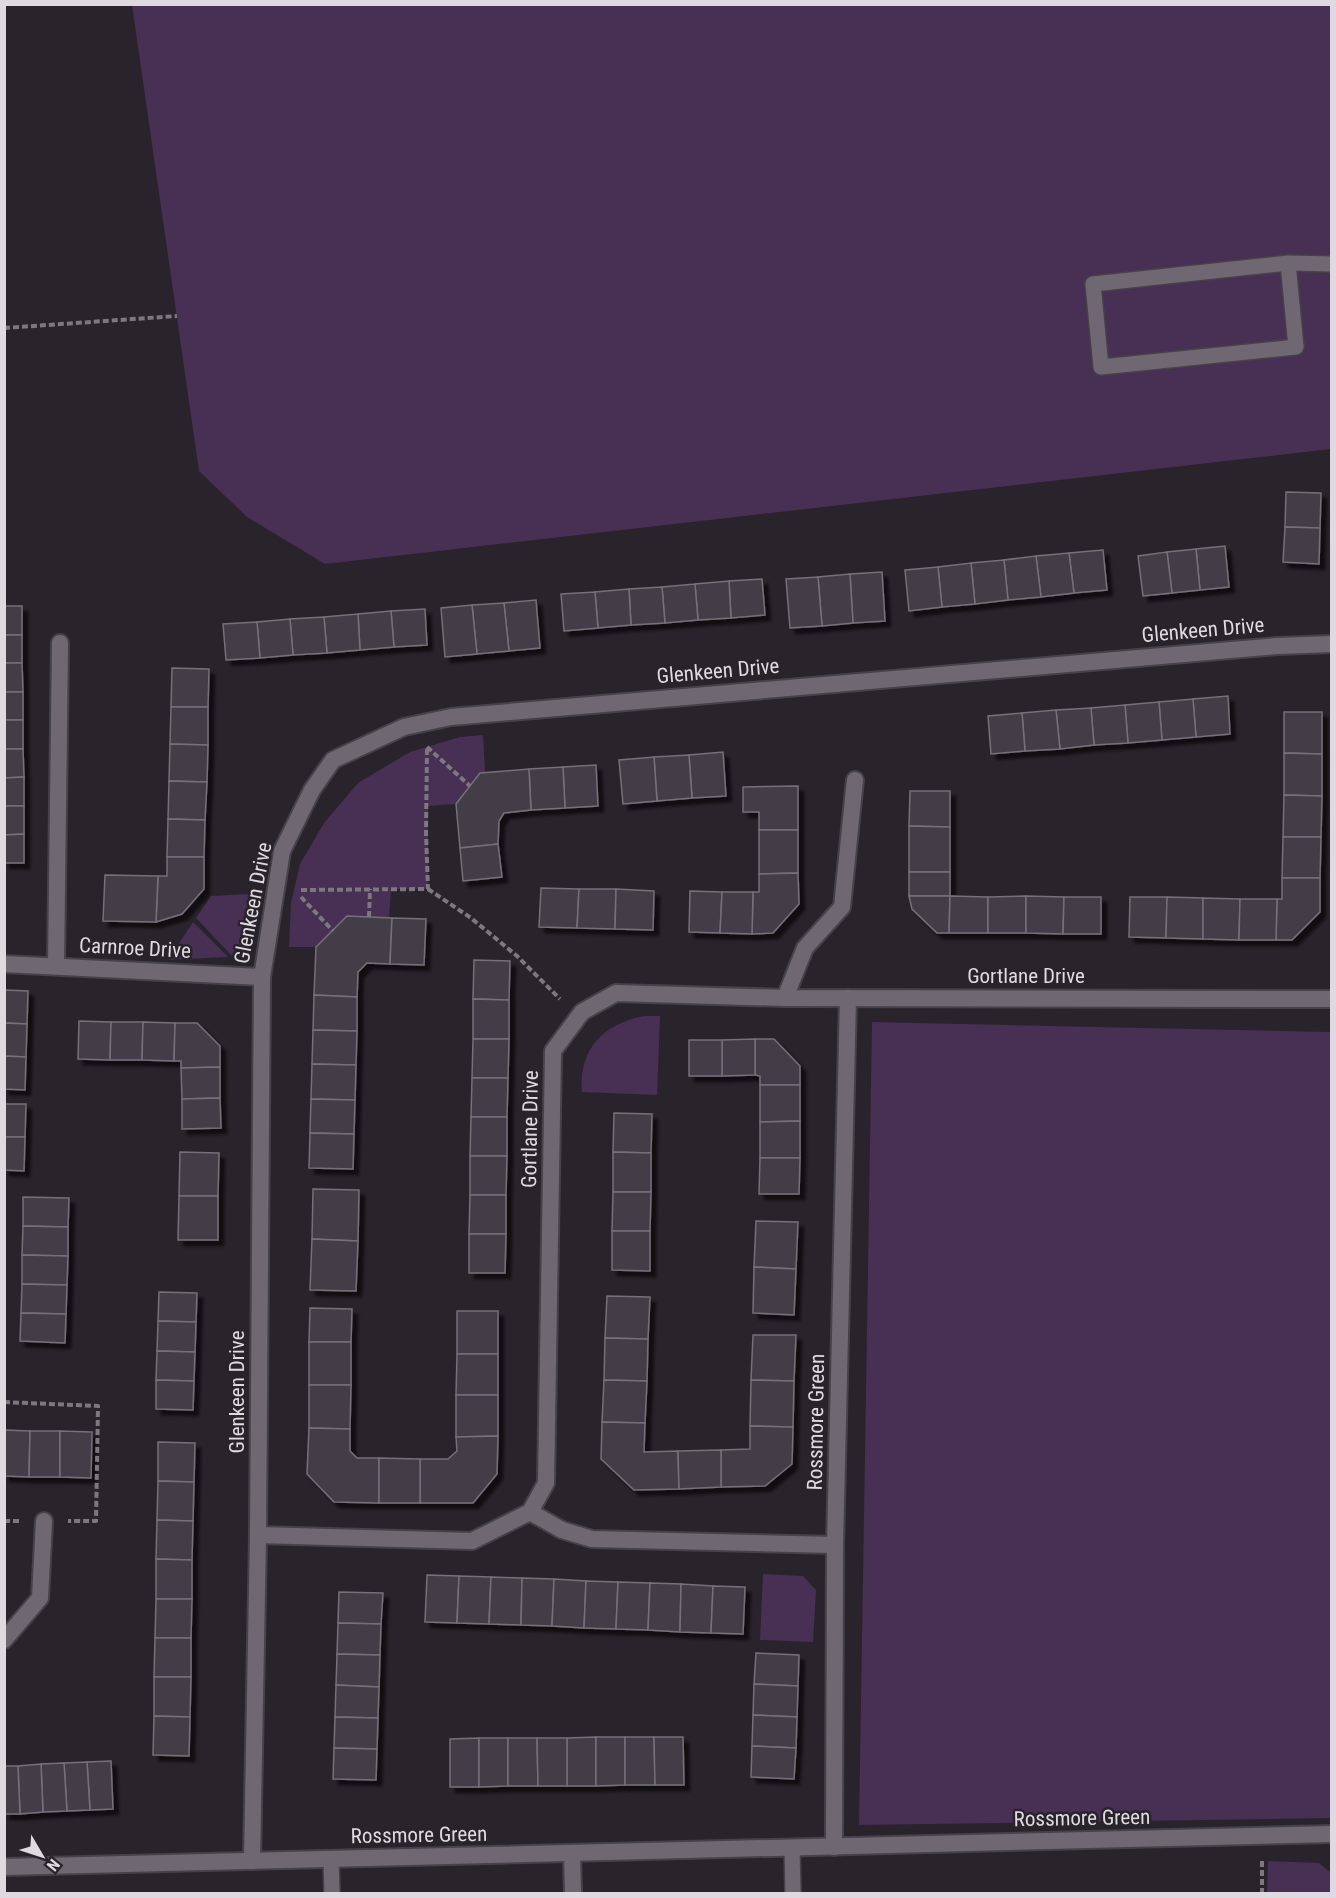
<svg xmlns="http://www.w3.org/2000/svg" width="1336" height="1898" font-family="'Roboto Condensed',sans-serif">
	<defs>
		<filter id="shadow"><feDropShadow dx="5.5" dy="5.5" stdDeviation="1.5" flood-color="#0009"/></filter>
	</defs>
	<rect width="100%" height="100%" fill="#29232c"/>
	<!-- green -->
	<g fill="#482f54">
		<path d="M132 5H1331V449L325 564 247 517 199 471Z"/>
		<path d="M483 735 485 772 480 773 456 804 428 806V889H391L389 918 347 916 316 947H289L291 903 300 864 324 823 358 783 410 752 460 737Z"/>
		<path d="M250 894 245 957H233L196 918 211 896Z"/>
		<path d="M193 922 228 957 168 960Z"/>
		<path d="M645 1016H660L657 1095 582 1092C578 1049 604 1023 645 1016Z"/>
		<path d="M872 1022 1331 1032V1818L859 1825Z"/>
		<path d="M763 1574 803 1576 816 1590 813 1642 760 1640Z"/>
		<path d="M1268 1861 1319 1863 1331 1873V1893H1267Z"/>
	</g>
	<!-- building -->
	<g fill="#433d46" stroke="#766f79" stroke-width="1.5" filter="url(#shadow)">
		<path d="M1286 492 1321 493 1320 528 1285 527Z"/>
		<path d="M1285 527 1320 528 1319 564 1283 562Z"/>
		<path d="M1225 546 1229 587 1200 590 1196 549Z"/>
		<path d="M1196 549 1200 590 1172 593 1167 552Z"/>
		<path d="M1103 550 1107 590 1074 593 1069 553Z"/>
		<path d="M1167 552 1172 593 1143 596 1138 556Z"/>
		<path d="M1069 553 1074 593 1041 597 1036 556Z"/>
		<path d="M1036 556 1041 597 1008 600 1004 560Z"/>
		<path d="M1004 560 1008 600 975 604 971 563Z"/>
		<path d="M971 563 975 604 942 607 938 567Z"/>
		<path d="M938 567 942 607 909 611 905 570Z"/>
		<path d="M882 572 885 621 853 623 850 574Z"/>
		<path d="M850 574 853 623 822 626 818 577Z"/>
		<path d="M818 577 822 626 790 628 786 579Z"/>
		<path d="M762 579 765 615 731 618 729 581Z"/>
		<path d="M729 581 731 618 698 620 695 584Z"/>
		<path d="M695 584 698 620 665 623 662 587Z"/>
		<path d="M662 587 665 623 631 625 629 589Z"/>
		<path d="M629 589 631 625 598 628 595 592Z"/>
		<path d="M595 592 598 628 564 631 561 594Z"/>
		<path d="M536 600 540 648 509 651 504 603Z"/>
		<path d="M504 603 509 651 477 654 472 605Z"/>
		<path d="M472 605 477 654 445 657 441 608Z"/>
		<rect x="4" y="606" width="18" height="29"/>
		<path d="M425 609 427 645 394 647 391 611Z"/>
		<path d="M391 611 394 647 360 650 358 614Z"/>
		<path d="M358 614 360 650 327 653 324 617Z"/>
		<path d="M324 617 327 653 293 655 290 619Z"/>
		<path d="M290 619 293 655 260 658 257 622Z"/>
		<path d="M257 622 260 658 226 660 223 624Z"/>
		<rect x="4" y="635" width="18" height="28"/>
		<path d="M4 663H22L23 692H4Z"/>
		<path d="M172 668 209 669 208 707H171Z"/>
		<rect x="4" y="692" width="19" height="28"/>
		<path d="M1228 696 1230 734 1196 737 1193 699Z"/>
		<path d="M1193 699 1196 737 1162 740 1159 702Z"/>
		<path d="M1159 702 1162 740 1128 743 1125 705Z"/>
		<path d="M1125 705 1128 743 1094 745 1091 708Z"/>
		<path d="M171 707H208V745L170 744Z"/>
		<path d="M1091 708 1094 745 1060 749 1056 710Z"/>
		<path d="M1056 710 1060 749 1025 751 1022 713Z"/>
		<path d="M1284 712H1322V754L1284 753Z"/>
		<path d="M1022 713 1025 751 991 754 988 716Z"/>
		<rect x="4" y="720" width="19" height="29"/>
		<path d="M170 744 208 745 207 782 169 781Z"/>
		<path d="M4 749H23L24 777 4 778Z"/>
		<path d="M723 752 726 796 692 798 689 755Z"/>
		<path d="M1284 753 1322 754V796L1284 795Z"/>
		<path d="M689 755 692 798 657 801 654 757Z"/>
		<path d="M654 757 657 801 623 804 619 760Z"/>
		<path d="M596 765 598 806 565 808 563 767Z"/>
		<path d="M563 767 565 808 531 810 529 769Z"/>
		<path d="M529 769 531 810 504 813 499 821 498 844 460 848 456 804 480 773Z"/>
		<path d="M24 777V806H4V778Z"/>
		<path d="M169 781 207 782 205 820 168 819Z"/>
		<path d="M798 786V830H759V812H743V787Z"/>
		<path d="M910 791H950V827L909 826Z"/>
		<path d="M1284 795 1322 796 1321 837H1283Z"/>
		<path d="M4 806H24V834L4 835Z"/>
		<path d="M168 819 205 820 204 857H167Z"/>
		<path d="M909 826 950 827V872H909Z"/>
		<path d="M759 830H798V873L759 874Z"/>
		<path d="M24 834V863H4V835Z"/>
		<path d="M1283 837H1321L1320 878H1282Z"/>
		<path d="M498 844 502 877 463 881 460 848Z"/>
		<path d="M167 857H204V889L182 914 156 922 158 876H167Z"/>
		<rect x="909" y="872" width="41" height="24"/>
		<path d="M798 873 799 904 773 933 752 934 753 892H759V874Z"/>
		<path d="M105 875 158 876 156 922 103 921Z"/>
		<path d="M1282 878H1320V912L1292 940H1276L1277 899H1282Z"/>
		<path d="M541 888 579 889 577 928 539 927Z"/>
		<path d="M579 889H616L615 929 577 928Z"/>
		<path d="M616 889 654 891 653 930 615 929Z"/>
		<path d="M690 891 722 892 720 933 689 932Z"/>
		<path d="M722 892H753L752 934 720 933Z"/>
		<path d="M909 896H950L949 933H937L912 909Z"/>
		<path d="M950 896 988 897V933H949Z"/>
		<path d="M1026 896V933H988V897Z"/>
		<path d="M1026 896 1064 897 1063 934 1026 933Z"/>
		<path d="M1064 897H1101V934H1063Z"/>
		<path d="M1130 897H1167L1166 938 1129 937Z"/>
		<path d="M1167 897 1203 898V939L1166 938Z"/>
		<path d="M1203 898 1240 899 1239 940 1203 939Z"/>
		<path d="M1240 899H1277L1276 940H1239Z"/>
		<path d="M347 916 392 918 390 964 367 963 358 972 357 997 314 995 316 947Z"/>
		<path d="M392 918 426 919 424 965 390 964Z"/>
		<path d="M474 960 510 961 509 1000 473 999Z"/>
		<path d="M4 990 28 991 27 1024 4 1023Z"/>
		<path d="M314 995 357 997V1031L313 1030Z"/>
		<path d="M473 999 509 1000V1039H473Z"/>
		<path d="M79 1021 111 1022 110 1060 78 1059Z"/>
		<path d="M111 1022H143L142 1060H110Z"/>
		<path d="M143 1022 175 1023 174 1061 142 1060Z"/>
		<path d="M4 1023 27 1024 26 1057 4 1056Z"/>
		<path d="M175 1023H197L220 1046V1067L181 1068V1061H174Z"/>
		<path d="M313 1030 357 1031 356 1065 312 1064Z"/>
		<path d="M473 1039H509L508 1078H472Z"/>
		<path d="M755 1039H774L800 1066V1085H760V1076L755 1075Z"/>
		<path d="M755 1039V1075L722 1076V1040Z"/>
		<rect x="689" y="1040" width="33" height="36"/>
		<path d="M4 1056 26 1057 25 1090 4 1089Z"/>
		<path d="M312 1064 356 1065 355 1100 311 1099Z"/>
		<path d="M220 1067V1098L182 1099 181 1068Z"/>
		<path d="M472 1078H508L507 1117H471Z"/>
		<path d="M760 1085H800V1121L760 1122Z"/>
		<path d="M220 1098 221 1128 182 1129V1099Z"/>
		<path d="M311 1099 355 1100 354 1134 310 1133Z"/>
		<path d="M4 1104H26L25 1137H4Z"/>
		<path d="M614 1113 652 1114 651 1153 613 1152Z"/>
		<path d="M471 1117H507V1156H470Z"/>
		<path d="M800 1121V1158H760V1122Z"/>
		<path d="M310 1133 354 1134 353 1169 309 1168Z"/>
		<path d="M4 1137H25L24 1171 4 1170Z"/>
		<path d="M180 1152 219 1153 218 1196H179Z"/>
		<path d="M613 1152 651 1153V1192H613Z"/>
		<path d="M470 1156H507L506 1195H470Z"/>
		<path d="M760 1158H800L799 1194H759Z"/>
		<path d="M313 1189 359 1190 358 1241 312 1239Z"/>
		<path d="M613 1192H651L650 1231H612Z"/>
		<path d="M470 1195H506V1234H469Z"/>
		<path d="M179 1196H218V1240H178Z"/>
		<path d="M23 1197 69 1198 68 1227 23 1226Z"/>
		<path d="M756 1221 798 1222 796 1269 754 1267Z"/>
		<path d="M23 1226 68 1227V1256L22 1255Z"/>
		<path d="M612 1231H650V1271L612 1270Z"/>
		<path d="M469 1234H506L505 1273H469Z"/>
		<path d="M312 1239 358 1241 356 1291 310 1290Z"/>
		<path d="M22 1255 68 1256 67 1285 22 1284Z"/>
		<path d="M754 1267 796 1269 794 1315 753 1313Z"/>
		<path d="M22 1284 67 1285 66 1314 21 1313Z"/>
		<path d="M159 1292 197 1293 196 1322 158 1321Z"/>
		<path d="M607 1296 650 1297 648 1339 605 1338Z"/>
		<path d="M310 1308 352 1309 351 1342H309Z"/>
		<rect x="457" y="1311" width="41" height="43"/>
		<path d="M21 1313 66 1314 65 1343 20 1341Z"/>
		<path d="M158 1321 196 1322 195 1352 157 1351Z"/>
		<path d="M753 1335H796L794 1381 751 1380Z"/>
		<path d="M605 1338 648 1339 647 1381 604 1380Z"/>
		<rect x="309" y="1342" width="42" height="43"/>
		<path d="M157 1351 195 1352 194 1381 156 1380Z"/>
		<path d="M457 1354H498V1395H456Z"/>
		<path d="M156 1380 194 1381 193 1410 156 1409Z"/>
		<path d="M604 1380 647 1381 645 1423 602 1422Z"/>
		<path d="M751 1380 794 1381 793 1427 750 1426Z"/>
		<path d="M309 1385H351L350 1429 309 1428Z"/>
		<path d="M456 1395H498V1436L456 1437Z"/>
		<path d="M602 1422 645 1423 644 1452 678 1451 679 1489 634 1490 601 1459Z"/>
		<path d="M750 1426 793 1427 792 1464 765 1486 721 1487V1450L750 1449Z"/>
		<path d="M309 1428 350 1429V1451L357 1458H379V1503L334 1502 307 1474Z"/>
		<path d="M4 1430 30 1431 29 1477 4 1476Z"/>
		<path d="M30 1431H60V1477H29Z"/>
		<path d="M60 1431 92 1432 91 1478 60 1477Z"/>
		<path d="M498 1436 497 1474 473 1503H420V1459H448L457 1451 456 1437Z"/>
		<path d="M158 1442 195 1443 194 1482 158 1481Z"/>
		<path d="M721 1450V1487L679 1489 678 1451Z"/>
		<path d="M379 1458 420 1459V1503H379Z"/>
		<path d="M158 1481 194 1482 193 1521 157 1520Z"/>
		<path d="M157 1520 193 1521 192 1560 156 1559Z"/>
		<path d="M156 1559 192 1560V1599H156Z"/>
		<path d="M427 1575 459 1576 457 1623 425 1622Z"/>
		<path d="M459 1576 491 1577 489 1624 457 1623Z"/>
		<path d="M491 1577 522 1578 521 1625 489 1624Z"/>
		<path d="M522 1578 554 1579 552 1626 521 1625Z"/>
		<path d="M554 1579 586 1581 584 1628 552 1626Z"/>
		<path d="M586 1581 618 1582 616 1629 584 1628Z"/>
		<path d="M618 1582 650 1583 648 1630 616 1629Z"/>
		<path d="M650 1583 681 1584 680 1632 648 1630Z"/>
		<path d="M681 1584 713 1586 711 1633 680 1632Z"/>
		<path d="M713 1586 745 1587 743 1634 711 1633Z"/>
		<path d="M339 1592 383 1593 381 1624 338 1623Z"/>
		<path d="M156 1599H192L191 1638H155Z"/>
		<path d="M338 1623 381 1624 380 1655 337 1654Z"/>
		<path d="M155 1638H191V1677H154Z"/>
		<path d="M756 1653 799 1655 798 1686 754 1684Z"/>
		<path d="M337 1654 380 1655 379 1687 336 1685Z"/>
		<path d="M154 1677H191L190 1717 154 1716Z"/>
		<path d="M754 1684 798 1686 797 1717 753 1715Z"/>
		<path d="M336 1685 379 1687 378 1718 335 1717Z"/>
		<path d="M753 1715 797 1717 796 1748 752 1746Z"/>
		<path d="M154 1716 190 1717 189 1756 153 1755Z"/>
		<path d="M335 1717 378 1718 377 1749 334 1748Z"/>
		<path d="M596 1737V1786H567V1738Z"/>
		<path d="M596 1737H625V1785L596 1786Z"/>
		<path d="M625 1737H654L655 1785H625Z"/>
		<path d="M654 1737H683L684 1785H655Z"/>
		<path d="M479 1738V1787H450V1739Z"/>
		<path d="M479 1738H508V1786L479 1787Z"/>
		<path d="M508 1738H537L538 1786H508Z"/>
		<path d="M537 1738H567V1786H538Z"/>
		<path d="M752 1746 796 1748 794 1779 751 1777Z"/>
		<path d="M334 1748 377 1749 376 1780 333 1779Z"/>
		<path d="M111 1761 113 1809 90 1810 87 1762Z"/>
		<path d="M87 1762 90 1810 67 1811 64 1763Z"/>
		<path d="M64 1763 67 1811 43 1812 41 1764Z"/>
		<path d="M41 1764 43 1812 20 1814 18 1766Z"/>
		<path d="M4 1766H18L20 1814H4Z"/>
	</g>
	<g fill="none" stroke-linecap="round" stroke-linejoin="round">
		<!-- service casing -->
		<g stroke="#464249" stroke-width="18">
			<g id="service">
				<path d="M1288 263 1296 347 1101 367 1093 284 1288 263 1332 264"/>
				<path d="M792 1848 793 1894"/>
				<path d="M331 1859 332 1894"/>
			</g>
		</g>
		<!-- minor casing -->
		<g stroke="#464249" stroke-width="20">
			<g id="minor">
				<path d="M4 964 262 977"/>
				<path d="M56 966 60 643"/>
				<path d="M785 998 805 948 842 907 855 780"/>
				<path d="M530 1512 562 1530 592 1539 835 1545"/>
				<path d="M258 1535 472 1541 530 1512 546 1483 553 1051 582 1012 616 993 785 998 1332 999"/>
				<path d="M4 1640 40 1598 44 1521"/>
				<path d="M834 1847 835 1545 848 998"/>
				<path d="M572 1853 573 1894"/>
				<path d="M252 1861 258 1535 262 977 282 851 312 790 333 760 404 727 451 717 1277 646 1332 644"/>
				<path d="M4 1867 1332 1834"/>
			</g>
		</g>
		<!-- path -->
		<g stroke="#7d7880" stroke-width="4" stroke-dasharray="6 3" stroke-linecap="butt">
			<path d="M4 328 177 316"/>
			<path d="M427 747 470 786"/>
			<path d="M428 889 471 918 517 956 560 999"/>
			<path d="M301 890 428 889 426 833 427 748"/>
			<path d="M301 897 333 931"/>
			<path d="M369 917 370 889"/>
			<path d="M4 1402 98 1406 96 1521H68"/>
			<path d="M4 1521H19"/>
			<path d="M1262 1894V1861"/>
		</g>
		<!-- service -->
		<use href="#service" stroke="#6f6873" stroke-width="15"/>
		<!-- minor -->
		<use href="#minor" stroke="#6f6873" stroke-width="16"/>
	</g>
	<g text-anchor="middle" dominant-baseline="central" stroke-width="5" stroke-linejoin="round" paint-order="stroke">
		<!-- street labels -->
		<g font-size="21" fill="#dedae0" stroke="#29232c">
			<text transform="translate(1203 630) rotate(-5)">Glenkeen Drive</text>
			<text transform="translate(718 671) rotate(-5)">Glenkeen Drive</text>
			<text transform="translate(253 903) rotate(-79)">Glenkeen Drive</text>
			<text transform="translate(135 948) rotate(3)">Carnroe Drive</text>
			<text x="1026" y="976">Gortlane Drive</text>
			<text transform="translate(530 1129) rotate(-89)">Gortlane Drive</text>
			<text transform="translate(237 1392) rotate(-90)">Glenkeen Drive</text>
			<text transform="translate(816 1422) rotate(-89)">Rossmore Green</text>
			<text transform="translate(1082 1818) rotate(-1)">Rossmore Green</text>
			<text transform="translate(419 1835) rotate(-1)">Rossmore Green</text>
		</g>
	</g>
	<!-- border -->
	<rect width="1336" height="1898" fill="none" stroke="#dedae0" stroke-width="12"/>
	<!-- north arrow -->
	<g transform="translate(42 1856) rotate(129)" stroke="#29232c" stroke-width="4.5" paint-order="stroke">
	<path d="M0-4.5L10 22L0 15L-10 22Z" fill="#dedae0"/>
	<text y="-9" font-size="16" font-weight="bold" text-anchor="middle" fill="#dedae0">N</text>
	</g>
</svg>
